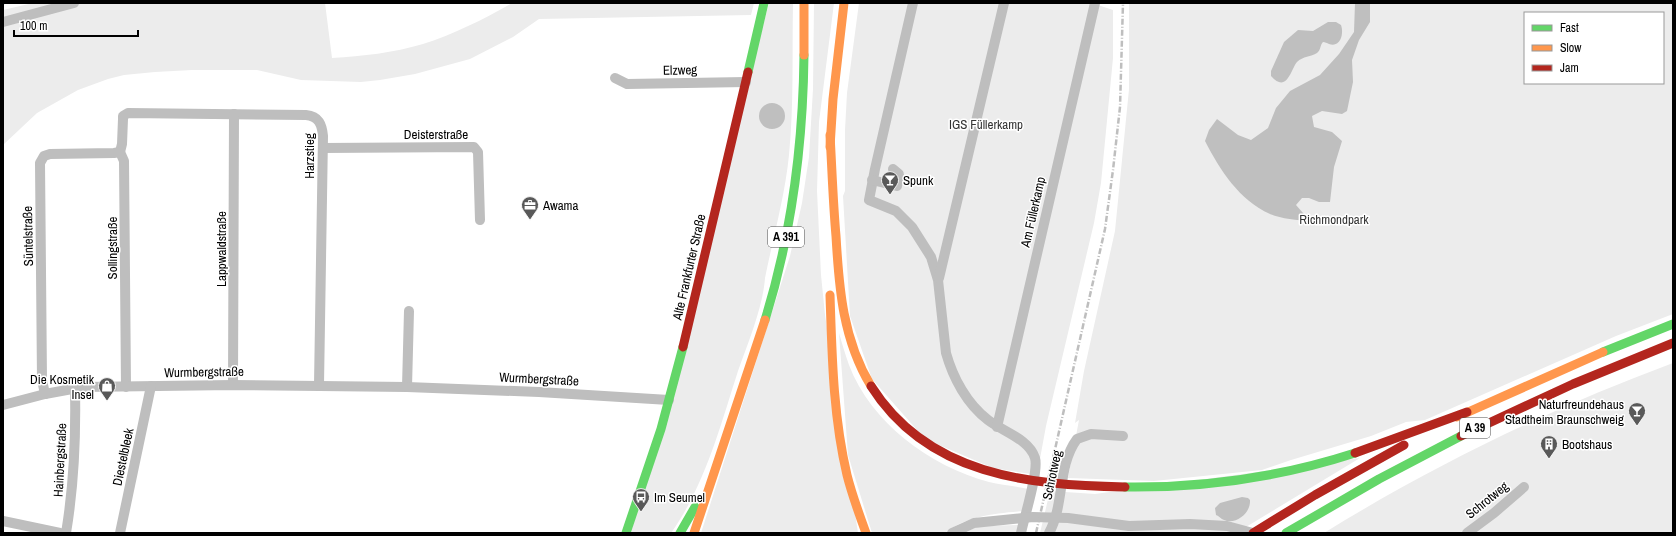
<svg xmlns="http://www.w3.org/2000/svg" width="1676" height="536" font-family="'Archivo Narrow',sans-serif">
	<rect width="100%" height="100%" fill="#fff"/>
	<!-- green -->
	<g fill="#ececec" fill-rule="evenodd">
		<path d="M33 3H325L332 58C363 56 393 53 423 44 454 34 484 19 512 3H754L751 15 539 19 513 37 470 59 415 74 380 80 361 82 301 80 257 70H192L155 72 124 75 108 79 78 90 37 113 3 145V10Z"/>
		<path d="M769 3H793C792 54 794 105 789 155 785 196 773 238 765 278 763 307 748 343 738 371 720 427 705 485 671 533H631Z"/>
		<path d="M814 3H834L819 122 817 191 821 275 825 315 858 533H701L790 256 802 203 809 157 813 89Z"/>
		<path d="M859 3H1092L1113 10V58L1101 183 1094 223 1046 426 1037 475 993 468 925 439 872 379 850 316 843 196 845 191V130L847 93Z"/>
		<path d="M1129 3H1673V314L1616 336 1425 420 1406 422 1371 436 1291 460 1262 470 1154 481 1068 478 1079 420 1075 423 1084 371 1115 231 1129 89ZM1525 13H1663V83H1525Z"/>
		<path d="M839 333C842 343 845 354 849 365 871 423 930 466 989 482 1001 485 1015 486 1028 489L1024 511C998 513 965 516 945 533H872L848 455Z"/>
		<path d="M1673 363V533H1324C1434 465 1552 408 1673 363Z"/>
		<path d="M1360 458 1236 533H1040L1050 491 1095 494Z"/>
		<path d="M1020 525 1018 533H961L980 526Z"/>
	</g>
	<!-- water -->
	<g fill="#bfbfbf">
		<path d="M1355 3H1370V22L1359 40 1352 60 1353 82 1347 111 1342 114 1322 111 1312 116 1314 127 1332 132 1342 141 1334 167 1330 202H1319L1309 198H1302L1296 205 1310 221C1297 220 1282 219 1270 214 1239 200 1220 170 1205 141L1209 130 1217 119 1238 135 1251 140 1268 128 1276 108 1290 91 1320 75 1339 54 1354 32Z"/>
		<path d="M1328 22H1336L1341 25C1344 33 1341 48 1329 44 1327 43 1325 42 1323 42 1320 45 1321 50 1317 53 1311 57 1303 56 1297 62 1291 69 1287 94 1271 76V71L1284 42 1298 30 1313 31Z"/>
		<circle cx="772" cy="116" r="13"/>
		<path d="M1242 497 1248 498 1250 500C1251 513 1236 525 1224 520 1221 519 1219 516 1216 515L1215 508 1220 503Z"/>
	</g>
	<g fill="none" stroke-linecap="round" stroke-linejoin="round">
		<!-- street -->
		<g stroke="#bebebe" stroke-width="10">
			<path d="M913 3 875 169 869 200 896 211 912 227 931 257 938 280 946 353C953 378 967 404 988 420 1002 431 1029 439 1035 458 1039 471 1024 518 1021 533"/>
			<path d="M3 22 74 3"/>
			<path d="M615 78 627 84 746 82"/>
			<path d="M323 148 474 147 478 152 480 220"/>
			<path d="M120 152 122 144 123 119V116L128 113 306 115C319 116 322 125 323 136L319 385"/>
			<path d="M120 152 124 161 126 387"/>
			<path d="M872 180 897 186 899 174 893 169"/>
			<path d="M939 278 1004 3"/>
			<path d="M233 385 234 114"/>
			<path d="M407 387 409 311"/>
			<path d="M45 394 42 380 40 163 44 156 50 154 114 153 120 152"/>
			<path d="M3 405 45 394 83 387 233 385 407 387 539 392 669 400"/>
			<path d="M997 427 1095 3"/>
			<path d="M3 521 60 533"/>
			<path d="M66 533C74 485 76 437 75 389"/>
			<path d="M120 533 151 386"/>
			<path d="M952 533 974 523 1033 517 1068 518 1129 526 1190 524 1227 526 1253 533"/>
			<path d="M1049 533C1065 504 1057 466 1077 439L1091 434 1123 436"/>
			<path d="M1467 533 1494 513 1524 487"/>
		</g>
		<!-- fast -->
		<g stroke="#63d668" stroke-width="9">
			<path d="M748 72 764 3"/>
			<path d="M765 320C792 233 803 146 804 55"/>
			<path d="M1603 352 1673 324"/>
			<path d="M1125 487C1204 488 1281 477 1355 453"/>
			<path d="M626 533 661 429 683 347"/>
			<path d="M680 533 695 507"/>
			<path d="M1286 533 1379 479 1461 436"/>
		</g>
		<!-- slow -->
		<g stroke="#ff974d" stroke-width="9">
			<path d="M804 3V55"/>
			<path d="M830 135C832 169 833 202 836 236 839 289 843 340 871 386"/>
			<path d="M830 147 833 99 844 3"/>
			<path d="M830 295C832 355 833 416 847 475 852 495 859 514 866 533"/>
			<path d="M1457 417 1603 352"/>
			<path d="M694 533 765 320"/>
		</g>
		<!-- jam -->
		<g stroke="#b3261e" stroke-width="9">
			<path d="M683 347 748 72"/>
			<path d="M871 386C928 476 1029 485 1125 487"/>
			<path d="M1461 436 1573 384 1673 343"/>
			<path d="M1355 453 1467 412"/>
			<path d="M1253 533 1315 495 1404 445"/>
		</g>
		<!-- rail -->
		<g stroke="#bebebe" stroke-width="2.5" stroke-dasharray="6 2 1 2" stroke-linecap="butt">
			<path d="M3 3H5"/>
			<path d="M1036 533 1105 229 1113 170 1120 107 1123 3"/>
		</g>
	</g>
	<!-- icons -->
	<defs>
		<g id="bar-pin" transform="scale(0.9)"><path d="M0 17L-7.5 6A9.5 9.5 0 1 1 7.5 6Z" fill="#595959" stroke="#fff"/><path d="M-6-5H6L.8 .8V4.5H3.5V6h-7V4.5H-.8V.8Z" fill="#fff"/></g>
		<g id="office-pin" transform="scale(0.9)"><path d="M0 17L-7.5 6A9.5 9.5 0 1 1 7.5 6Z" fill="#595959" stroke="#fff"/><path d="M-6-3h4V-5.5h4V-3h4V5H-6ZM-1-4.5V-3h2v-1.5ZM-6 0V1H6V0Z" fill="#fff"/></g>
		<g id="shop-pin" transform="scale(0.9)"><path d="M0 17L-7.5 6A9.5 9.5 0 1 1 7.5 6Z" fill="#595959" stroke="#fff"/><path d="M-5-2.5h2.3a2.7 3.5 0 0 1 5.4 0H5L5.5 6h-11ZM-1.5-2.5h3a1.5 2.3 0 0 0-3 0Z" fill="#fff"/></g>
		<g id="building-pin" transform="scale(0.9)"><path d="M0 17L-7.5 6A9.5 9.5 0 1 1 7.5 6Z" fill="#595959" stroke="#fff"/><path d="M-4-6H4V6H1V3H-1V6H-4ZM-2.5-4.3h1.7v1.8h-1.7ZM.8-4.3h1.7v1.8H.8ZM-2.5-1h1.7V.8h-1.7ZM.8-1h1.7V.8H.8Z" fill="#fff"/></g>
		<g id="bus-pin" transform="scale(0.9)"><path d="M0 17L-7.5 6A9.5 9.5 0 1 1 7.5 6Z" fill="#595959" stroke="#fff"/><path d="M-5-6H5V4H4V6H2V4H-2V6H-4V4H-5ZM-3.5-4V0h7V-4ZM-3.5 1.2v1.5H-2V1.2ZM2 1.2v1.5H3.5V1.2Z" fill="#fff"/></g>
	</defs>
	<g fill-rule="evenodd">
		<use href="#bar-pin" x="890" y="180"/>
		<use href="#office-pin" x="530" y="205"/>
		<use href="#shop-pin" x="107" y="386"/>
		<use href="#bar-pin" x="1637" y="411"/>
		<use href="#building-pin" x="1549" y="444"/>
		<use href="#bus-pin" x="641" y="497"/>
	</g>
	<g text-anchor="middle" dominant-baseline="central" stroke-width="3" stroke-linejoin="round" paint-order="stroke">
		<!-- shield labels -->
		<g fill="#fff" stroke="#4c4c4c" stroke-width="1">
			<rect x="768" y="227" width="36" height="20" rx="3"/>
			<rect x="1460" y="418" width="30" height="20" rx="3"/>
		</g>
		<g font-size="12" font-weight="bold" fill="#000">
			<text x="786" y="237">A 391</text>
			<text x="1475" y="428">A 39</text>
		</g>
		<!-- street labels -->
		<g font-size="13" fill="#000" stroke="#fff">
			<text transform="translate(680 70) rotate(-1)">Elzweg</text>
			<text x="436" y="134">Deisterstraße</text>
			<text transform="translate(309 156) rotate(-90)">Harzstieg</text>
			<text transform="translate(1033 212) rotate(-77)">Am Füllerkamp</text>
			<text transform="translate(28 236) rotate(-91)">Süntelstraße</text>
			<text transform="translate(112 248) rotate(-90)">Sollingstraße</text>
			<text transform="translate(221 249) rotate(-90)">Lappwaldstraße</text>
			<text transform="translate(689 267) rotate(-77)">Alte Frankfurter Straße</text>
			<text transform="translate(204 372) rotate(-1)">Wurmbergstraße</text>
			<text transform="translate(539 379) rotate(3)">Wurmbergstraße</text>
			<text transform="translate(123 457) rotate(-78)">Diestelbleek</text>
			<text transform="translate(60 460) rotate(-87)">Hainbergstraße</text>
			<text transform="translate(1052 475) rotate(-78)">Schrotweg</text>
			<text transform="translate(1487 500) rotate(-39)">Schrotweg</text>
		</g>
		<!-- park labels -->
		<g font-size="13" fill="#333" stroke="#fff">
			<text x="986" y="124">IGS Füllerkamp</text>
			<text x="1334" y="219">Richmondpark</text>
		</g>
		<!-- poi labels -->
		<g font-size="13" fill="#000" stroke="#fff" text-anchor="start">
			<text x="903" y="180">Spunk</text>
			<text x="543" y="205">Awama</text>
			<text x="94" y="379" text-anchor="end">Die Kosmetik<tspan x="94" dy="15">Insel</tspan></text>
			<text x="1624" y="404" text-anchor="end">Naturfreundehaus<tspan x="1624" dy="15">Stadtheim Braunschweig</tspan></text>
			<text x="1562" y="444">Bootshaus</text>
			<text x="654" y="497">Im Seumel</text>
		</g>
	</g>
	<!-- border -->
	<rect width="1676" height="536" fill="none" stroke="#000000" stroke-width="8"/>
	<!-- legend -->
	<rect x="1524" y="12" width="140" height="72" fill="#ffffff" stroke="#999999"/>
	<rect x="1532" y="25" width="20" height="6" fill="#63d668" stroke="#999999"/>
	<text x="1560" y="32" font-size="12" fill="#000000">Fast</text>
	<rect x="1532" y="45" width="20" height="6" fill="#ff974d" stroke="#999999"/>
	<text x="1560" y="52" font-size="12" fill="#000000">Slow</text>
	<rect x="1532" y="65" width="20" height="6" fill="#b3261e" stroke="#999999"/>
	<text x="1560" y="72" font-size="12" fill="#000000">Jam</text>
	<!-- scale -->
	<path d="M14 30v6h124v-6" fill="none" stroke="#000000" stroke-width="2"/>
	<text x="20" y="30" font-size="12" fill="#000000" stroke="#ffffff" stroke-width="3" paint-order="stroke">100 m</text>
</svg>
